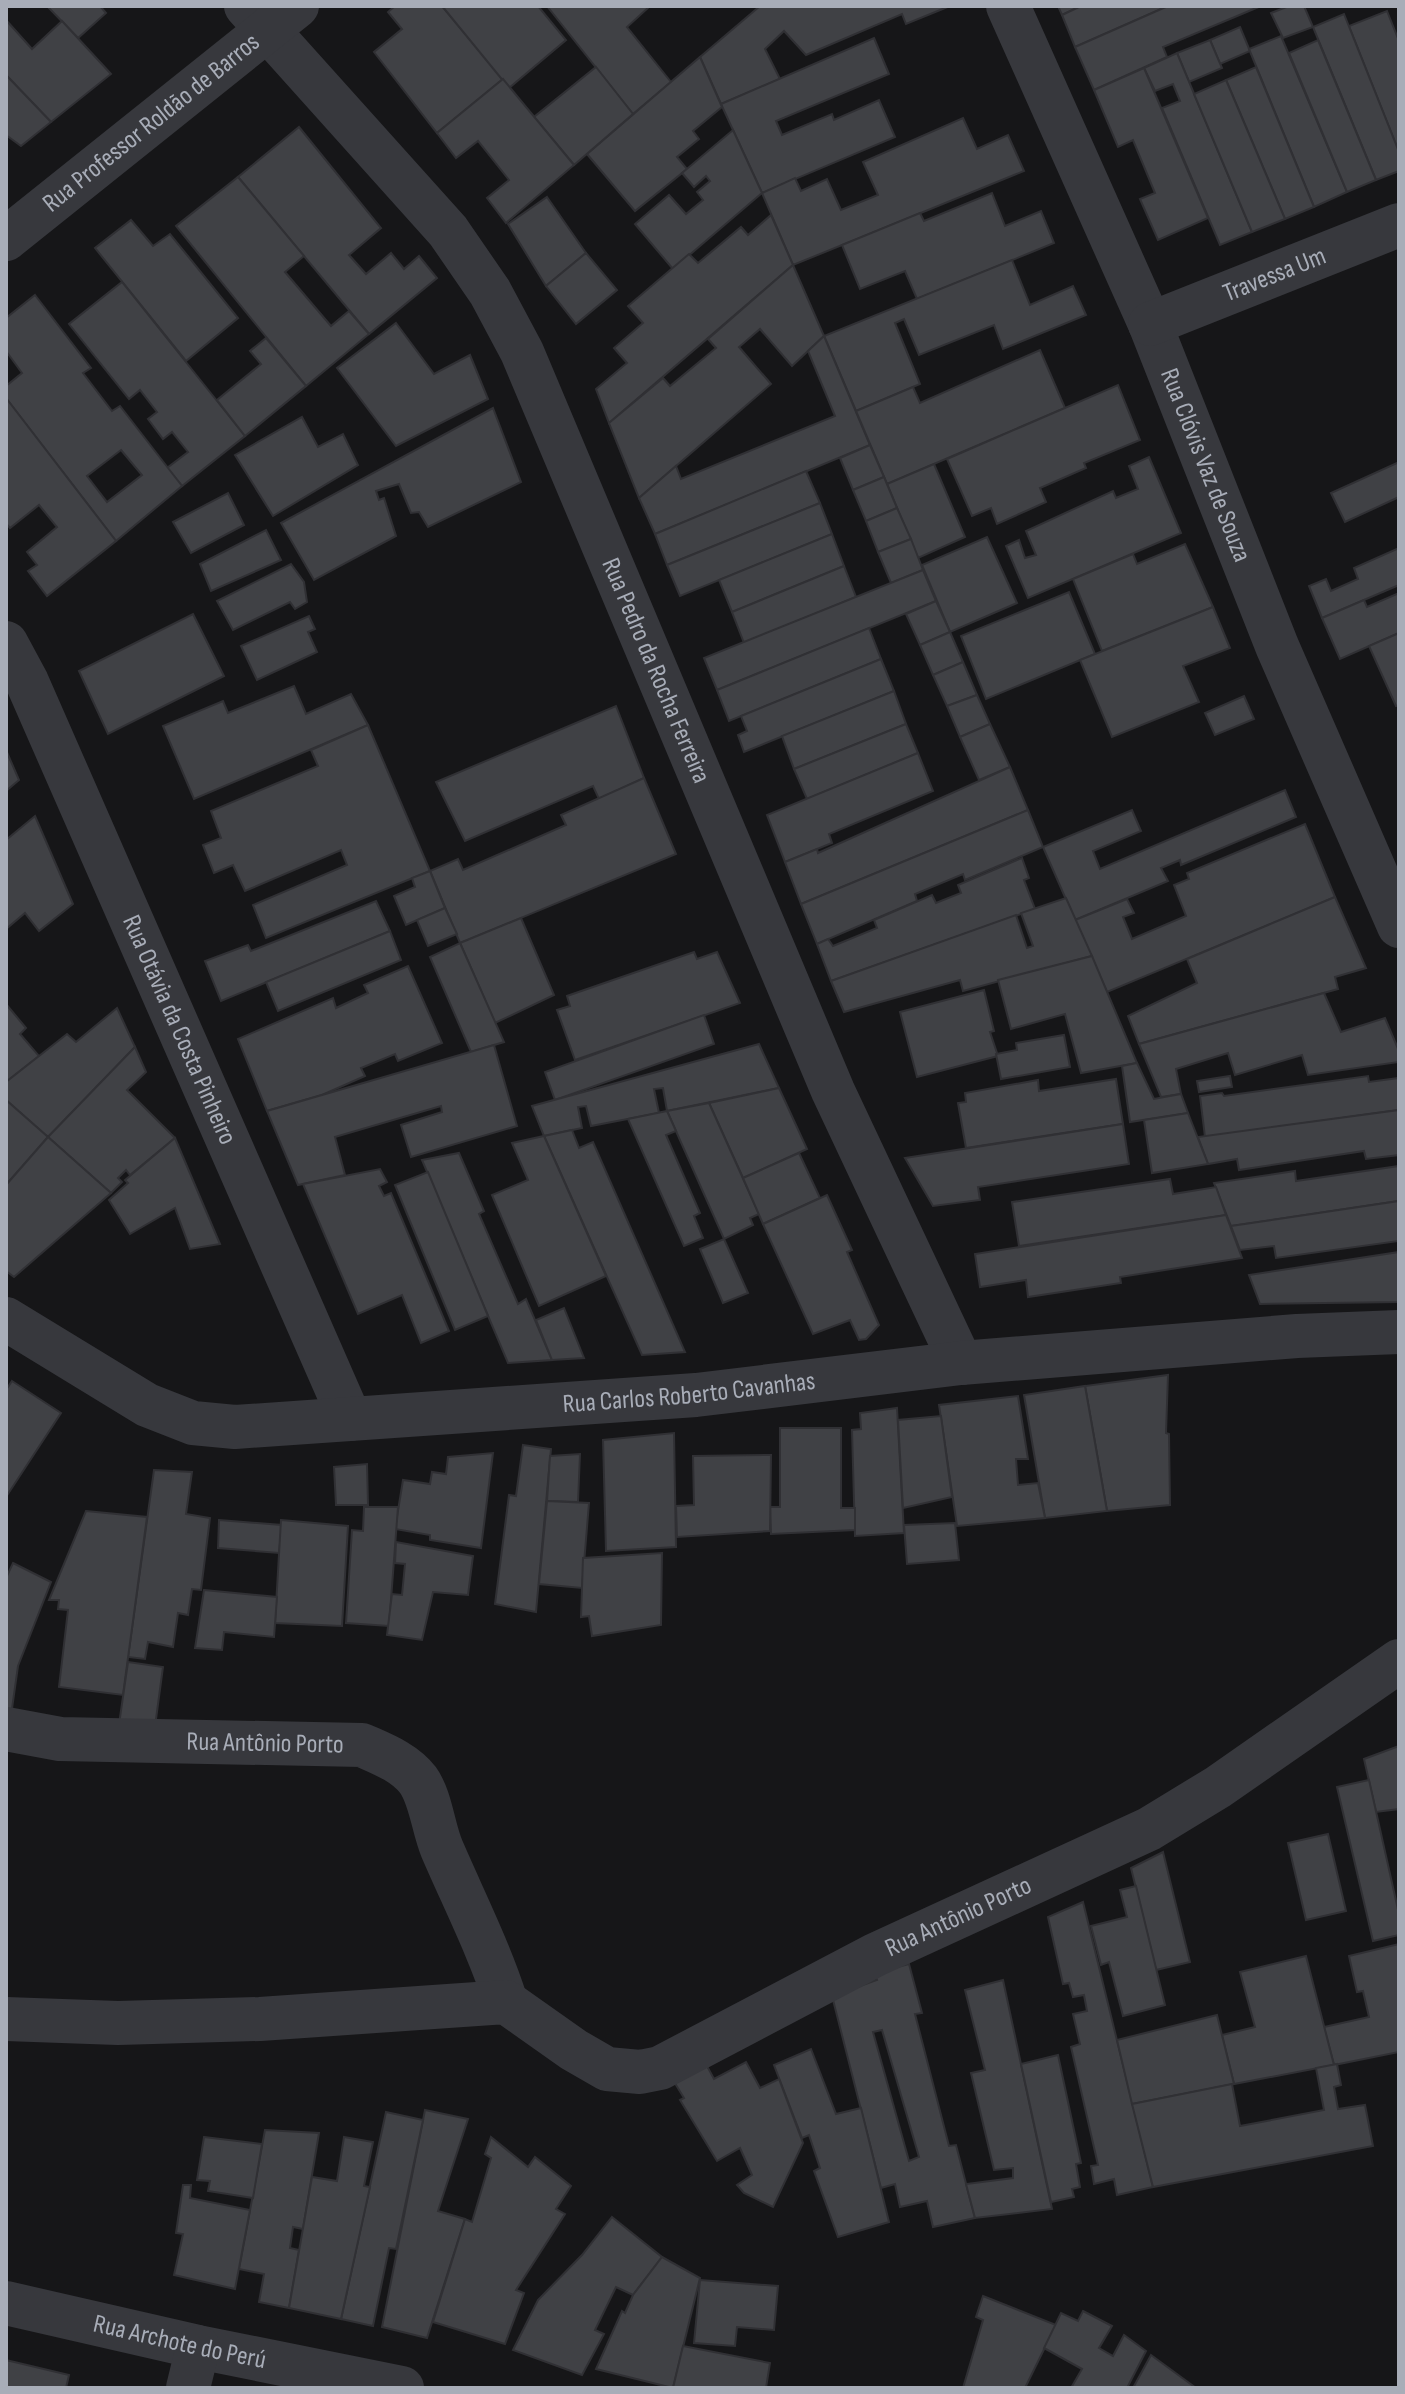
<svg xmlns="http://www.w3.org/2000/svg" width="1405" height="2394" font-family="'Sofia Sans Condensed',sans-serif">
	<rect width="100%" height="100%" fill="#161618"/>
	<!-- building -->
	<g fill="#404145" stroke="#303034" stroke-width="2" fill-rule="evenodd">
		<path d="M47 6H100L106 13 78 38Z"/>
		<path d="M395 6H442L503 79 437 133 374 52 402 29 388 12Z"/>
		<path d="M442 6H538L566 40 509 88Z"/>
		<path d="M547 6H650L627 27 671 82 633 114Z"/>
		<path d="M760 6H950L906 24 902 14 806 55 784 31 765 49 780 79 721 104 700 57Z"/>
		<path d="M1058 6H1081L1062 15Z"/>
		<path d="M1081 6H1168L1075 47 1062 15Z"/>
		<path d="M1168 6H1261L1163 47 1167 57 1094 90 1075 47Z"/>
		<path d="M1289 6H1304L1313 27 1283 38 1271 13Z"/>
		<path d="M1387 11 1399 41V152L1349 26Z"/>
		<path d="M1344 14 1399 152V171L1376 180 1313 27Z"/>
		<path d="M6 20 32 49 62 21 111 74 51 122 6 75Z"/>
		<path d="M1240 27 1250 51 1220 64 1210 40Z"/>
		<path d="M1281 36 1347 192 1314 207 1249 49Z"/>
		<path d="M874 38 889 74 776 121 782 135 832 114 834 120 879 100 895 137 762 193 721 104Z"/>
		<path d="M1210 40 1222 68 1189 82 1177 53Z"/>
		<path d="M1318 40 1376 180 1347 192 1289 53Z"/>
		<path d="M1177 53 1252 232 1220 245 1162 108 1180 101 1173 84 1155 91 1144 68Z"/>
		<path d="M700 57 722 107 693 131 699 139 677 157 687 169 635 211 587 154Z"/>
		<path d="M596 67 633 114 574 165 534 117Z"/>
		<path d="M1256 67 1314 207 1285 219 1226 80Z"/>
		<path d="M1144 68 1208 218 1158 240 1140 199 1155 193 1133 140 1118 147 1094 90Z"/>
		<path d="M6 75 51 122 21 146 6 135Z"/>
		<path d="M503 79 574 165 506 223 487 198 509 180 478 141 456 158 437 133Z"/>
		<path d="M1226 80 1285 219 1252 232 1194 94Z"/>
		<path d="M963 118 977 149 1008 135 1024 171 793 265 762 193 795 178 801 191 827 179 841 210 878 195 863 162Z"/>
		<path d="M299 127 381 228 349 255 366 274 391 253 404 269 419 256 437 278 369 334 238 177Z"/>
		<path d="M733 130 762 193 673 269 635 224 669 195 686 214 703 200 697 192 710 181 706 176 694 187 682 173Z"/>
		<path d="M238 177 304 256 285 272 331 326 349 311 369 334 306 386 176 226Z"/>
		<path d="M992 193 1005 226 1041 211 1054 243 917 299 905 271 860 289 842 245 920 213 924 221Z"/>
		<path d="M547 197 586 253 546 286 508 224Z"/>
		<path d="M771 215 793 265 609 423 596 389 627 363 614 348 643 323 628 306 689 254 698 263 741 227 748 235Z"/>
		<path d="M131 220 153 246 170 234 238 318 186 361 95 248Z"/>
		<path d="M586 253 617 290 576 324 546 286Z"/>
		<path d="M1012 260 1030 305 1073 286 1086 315 1003 349 994 325 919 355 904 319 895 323 920 384 856 411 824 336Z"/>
		<path d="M793 265 824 336 792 366 760 329 739 347 771 384 639 498 609 423 663 378 670 386 716 348 708 339Z"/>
		<path d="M122 282 245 436 182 486 167 468 188 452 172 432 163 439 148 419 157 412 140 390 129 399 69 324Z"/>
		<path d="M35 295 91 368 83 373 112 411 120 406 182 486 116 541 6 398V386L22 373 6 351V318ZM121 450 142 475 107 502 87 476Z"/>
		<path d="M396 323 434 374 470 355 488 399 396 446 337 368Z"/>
		<path d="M824 336 870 445 655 534 639 498 676 466 681 479 835 416 808 351Z"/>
		<path d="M266 338 306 386 245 436 217 400 261 364 250 351Z"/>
		<path d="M1040 350 1065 408 887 484 856 411 913 387 920 403Z"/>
		<path d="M1118 385 1140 440 1084 463 1086 468 1040 488 1046 502 997 524 991 508 972 516 947 459Z"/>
		<path d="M6 398 116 541 47 596 28 571 37 565 27 552 57 527 39 505 10 528 6 523Z"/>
		<path d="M493 408 521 482 428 527 419 512 411 513 399 484 376 491 379 500 384 498 396 536 314 580 281 523Z"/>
		<path d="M302 417 318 447 343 434 358 465 273 516 235 455Z"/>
		<path d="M870 445 884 477 853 490 840 458Z"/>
		<path d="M1149 457 1181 533 1028 598 1006 546 1019 540 1025 558 1036 555 1026 531 1113 491 1116 498 1138 489 1129 466Z"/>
		<path d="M1399 462V497L1345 522 1331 493Z"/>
		<path d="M934 464 965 537 918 558 887 484Z"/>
		<path d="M806 471 820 503 667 565 655 534Z"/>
		<path d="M884 477 897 508 866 521 853 490Z"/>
		<path d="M228 493 244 525 191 553 173 522Z"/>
		<path d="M820 503 832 534 680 596 667 565Z"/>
		<path d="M897 508 911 539 878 552 866 521Z"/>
		<path d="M266 530 281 560 211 591 200 564Z"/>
		<path d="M832 534 844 566 732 612 719 580Z"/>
		<path d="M987 537 1017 603 950 632 922 565Z"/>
		<path d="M911 539 923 570 891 583 878 552Z"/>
		<path d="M1185 544 1213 607 1102 651 1073 579 1133 554 1137 564Z"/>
		<path d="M1399 548V585L1322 618 1309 586 1326 579 1331 591 1358 579 1354 568Z"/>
		<path d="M291 564 304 582 307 602 295 609 290 602 233 630 217 601Z"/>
		<path d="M844 566 856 597 744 643 732 612Z"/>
		<path d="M923 570 936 601 717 690 704 658Z"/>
		<path d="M1069 592 1095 654 986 699 961 636Z"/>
		<path d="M1399 593V633L1340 659 1322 618 1364 600 1367 607Z"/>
		<path d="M936 601 950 632 920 645 906 614Z"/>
		<path d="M1213 607 1230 648 1183 666 1199 702 1112 737 1080 660Z"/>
		<path d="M193 614 224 676 108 734 79 671Z"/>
		<path d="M309 616 315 629 308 632 317 652 257 680 241 646Z"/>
		<path d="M869 628 881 659 729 721 717 690Z"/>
		<path d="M950 632 963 662 933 675 920 645Z"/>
		<path d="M1399 633V705L1396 706 1369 646Z"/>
		<path d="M881 659 894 691 744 752 738 735 747 731 741 716Z"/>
		<path d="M963 662 977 695 947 706 933 675Z"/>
		<path d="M294 686 306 714 351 694 368 725 194 799 163 726 223 701 228 713Z"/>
		<path d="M894 691 906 724 794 769 782 736Z"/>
		<path d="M977 695 990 724 960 737 947 706Z"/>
		<path d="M1244 696 1254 719 1215 735 1205 713Z"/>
		<path d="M616 706 644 778 599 799 593 786 465 841 436 782Z"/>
		<path d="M906 724 918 753 807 799 794 769Z"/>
		<path d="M990 724 1010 767 979 780 960 737Z"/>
		<path d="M368 725 430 871 266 938 253 905 347 865 341 850 245 891 233 865 214 873 203 845 221 838 211 811 318 766 311 750Z"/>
		<path d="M6 750 19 780 6 791Z"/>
		<path d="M918 753 933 791 829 834 832 843 785 862 767 815Z"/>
		<path d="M1010 767 1028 810 801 904 785 862 817 849 818 853Z"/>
		<path d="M644 778 676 854 460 943 430 871 458 859 463 870 566 825 561 815Z"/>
		<path d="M1285 790 1296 817 1181 865 1180 860 1161 868 1168 881 1075 920 1043 847 1132 810 1141 831 1093 851 1100 869Z"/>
		<path d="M1028 810 1043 847 965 880 963 874 915 894 917 901 817 944 801 904Z"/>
		<path d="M35 816 73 904 39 931 25 913 6 929V840Z"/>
		<path d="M1305 824 1335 897 1107 992 1075 920 1127 899 1134 913 1123 917 1132 939 1186 916 1174 885 1189 879 1187 873Z"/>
		<path d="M1022 858 1029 878 1024 880 1035 909 831 981 817 944 828 939 833 946 877 928 874 920 932 895 936 903 961 893 958 885Z"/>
		<path d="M430 871 445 908 406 925 394 896 415 887 412 878Z"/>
		<path d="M1335 897 1366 968 1335 977 1338 989 1139 1044 1128 1016 1197 983 1187 959Z"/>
		<path d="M1066 898 1092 956 963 991 960 980 844 1012 831 981 1016 915 1027 948 1033 946 1021 913Z"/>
		<path d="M376 901 390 931 221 1001 205 961 248 945 251 951Z"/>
		<path d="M445 908 457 934 428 946 417 920Z"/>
		<path d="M521 918 554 995 495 1023 460 943Z"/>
		<path d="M390 931 401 960 278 1011 266 982Z"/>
		<path d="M460 943 504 1042 471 1052 430 957Z"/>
		<path d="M694 952 697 959 717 952 740 1003 575 1060 557 1010 570 1006 567 996Z"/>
		<path d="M1092 956 1137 1063 1081 1073 1065 1014 1011 1029 998 980Z"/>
		<path d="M408 966 442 1043 398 1061 395 1054 361 1068 365 1076 322 1095 267 1111 238 1039 333 998 336 1008 368 993 364 985Z"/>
		<path d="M984 990 994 1031 990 1032 998 1056 917 1077 900 1012Z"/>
		<path d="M1324 993 1341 1032 1385 1018 1399 1051V1062L1308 1075 1302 1055 1235 1075 1228 1053 1176 1069 1181 1094 1161 1097 1139 1044Z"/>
		<path d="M6 1004 26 1028 20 1034 39 1056 6 1082Z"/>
		<path d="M117 1008 135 1047 48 1137 6 1100V1082L67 1034 76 1042Z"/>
		<path d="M704 1015 714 1044 555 1100 545 1072Z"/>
		<path d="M1064 1035 1070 1067 1001 1079 996 1054 1017 1050 1016 1043Z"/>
		<path d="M759 1044 779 1088 667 1111 663 1088 654 1089 659 1113 591 1126 586 1106 578 1107 582 1128 544 1136 532 1106Z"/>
		<path d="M494 1045 517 1126 411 1157 401 1125 442 1112 441 1106 335 1137 345 1175 298 1185 267 1111Z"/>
		<path d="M135 1047 146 1072 127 1090 175 1138 130 1175 126 1170 118 1178 122 1182 111 1193 48 1137Z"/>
		<path d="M1137 1063 1154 1099 1181 1094 1188 1113 1130 1122 1122 1066Z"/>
		<path d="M1230 1076 1232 1087 1199 1092 1197 1081Z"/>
		<path d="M1368 1076 1369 1082 1399 1078V1110L1205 1137 1200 1096 1222 1093 1224 1096Z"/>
		<path d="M1116 1079 1123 1124 966 1148 958 1103 966 1102 965 1093 1038 1080 1039 1091Z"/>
		<path d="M779 1088 807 1149 743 1178 709 1103Z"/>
		<path d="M6 1100 48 1137 6 1185Z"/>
		<path d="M709 1103 759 1214 750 1218 753 1225 724 1239 667 1111Z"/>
		<path d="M1399 1110V1155L1366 1159 1364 1151 1239 1170 1237 1159 1208 1164 1198 1137Z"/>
		<path d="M667 1111 676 1131 666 1135 700 1213 694 1216 703 1238 684 1246 628 1119Z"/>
		<path d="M1188 1113 1208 1164 1152 1173 1144 1120Z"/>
		<path d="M1123 1124 1129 1164 978 1187 980 1200 933 1206 905 1158Z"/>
		<path d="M572 1130 579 1148 593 1142 685 1352 642 1355 544 1136Z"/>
		<path d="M544 1136 606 1276 539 1306 492 1195 528 1180 512 1143Z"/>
		<path d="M48 1137 111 1193 14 1277 6 1271V1185Z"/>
		<path d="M175 1138 220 1244 190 1249 175 1208 130 1234 109 1200 128 1183 125 1180Z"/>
		<path d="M459 1153 484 1211 479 1214 518 1304 526 1299 552 1360 508 1363 422 1160Z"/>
		<path d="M799 1153 820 1198 763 1224 743 1178Z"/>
		<path d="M1399 1166V1201L1231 1226 1214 1183 1295 1171 1296 1181Z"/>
		<path d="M380 1169 387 1182 379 1186 384 1196 391 1193 449 1331 421 1343 402 1295 358 1314 303 1184Z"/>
		<path d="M428 1172 488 1316 455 1330 395 1185Z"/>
		<path d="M1170 1179 1173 1194 1216 1187 1226 1215 1019 1246 1012 1202Z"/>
		<path d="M827 1195 852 1250 847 1252 879 1325 866 1339 859 1340 850 1320 813 1334 763 1224Z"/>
		<path d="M1399 1201V1241L1276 1258 1274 1246 1240 1250 1231 1226Z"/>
		<path d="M1226 1215 1242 1258 1120 1277 1121 1283 1028 1297 1026 1280 980 1287 975 1254Z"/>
		<path d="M724 1239 748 1293 723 1303 700 1249Z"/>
		<path d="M1399 1252V1302L1260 1304 1249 1275Z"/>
		<path d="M564 1308 584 1358 552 1360 536 1320Z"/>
		<path d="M1168 1375 1166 1433 1169 1434 1170 1505 1107 1511 1085 1386Z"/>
		<path d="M12 1381 61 1413 6 1497V1390Z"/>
		<path d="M1085 1386 1107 1511 1045 1518 1024 1395Z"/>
		<path d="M1018 1396 1028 1459H1016L1018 1485 1038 1483 1045 1518 957 1526 939 1405Z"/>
		<path d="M897 1408 904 1533 855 1536 852 1430 861 1429 860 1413Z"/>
		<path d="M941 1416 952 1497 903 1508 898 1420Z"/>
		<path d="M780 1428H841V1508H855V1530L771 1534 770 1507H780Z"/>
		<path d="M674 1433 676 1547 606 1551 603 1440Z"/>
		<path d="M523 1445 551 1449 536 1612 495 1604 509 1495 516 1496Z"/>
		<path d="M493 1453 481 1548 430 1540V1535L395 1529 403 1480 430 1484 432 1472 446 1474 448 1457Z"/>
		<path d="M580 1454 578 1502 547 1501 550 1456Z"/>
		<path d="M771 1455 770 1531 677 1537 676 1506 694 1505 693 1456Z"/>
		<path d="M367 1464 368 1505H336L334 1467Z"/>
		<path d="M154 1470 192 1472 186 1514 210 1518 201 1590 192 1589 188 1615 178 1613 173 1647 148 1642 145 1659 128 1657Z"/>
		<path d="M547 1501 589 1503 582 1588 539 1584Z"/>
		<path d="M364 1507H398L389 1626 346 1623 352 1530 363 1531Z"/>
		<path d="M86 1511 147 1517 123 1695 59 1687 68 1610 58 1609 59 1600H49Z"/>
		<path d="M219 1520 282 1525 279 1553 218 1548Z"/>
		<path d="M281 1520 348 1526 342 1626 275 1623Z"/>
		<path d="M955 1523 959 1560 907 1564 904 1525Z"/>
		<path d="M396 1542 473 1556 468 1595 433 1592 422 1640 387 1635 392 1594 402 1595 405 1564 395 1563Z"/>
		<path d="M662 1553 661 1625 592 1636 589 1616 581 1617 583 1558Z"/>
		<path d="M13 1563 51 1582 18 1666 10 1723 6 1721V1578Z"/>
		<path d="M204 1590 277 1597 274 1637 224 1632 222 1650 195 1648Z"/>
		<path d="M128 1662 163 1667 154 1734 117 1738Z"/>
		<path d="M1399 1746V1809L1376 1812 1364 1759Z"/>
		<path d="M1369 1780 1399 1914V1935L1373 1941 1337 1787Z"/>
		<path d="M1328 1834 1346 1911 1306 1920 1288 1843Z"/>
		<path d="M1163 1852 1190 1962 1156 1970 1131 1868Z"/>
		<path d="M1136 1886 1165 2005 1123 2016 1109 1962 1101 1965 1091 1926 1127 1917 1120 1890Z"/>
		<path d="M1083 1902 1153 2187 1117 2195 1114 2179 1094 2184 1091 2166 1098 2165 1071 2047 1080 2044 1073 2014 1087 2011 1084 1995 1073 1997 1069 1983 1063 1984 1048 1917Z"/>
		<path d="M1399 1944V2052L1334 2065 1324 2027 1369 2017 1363 1991 1357 1992 1349 1956Z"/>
		<path d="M1306 1956 1334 2065 1234 2084 1222 2035 1255 2027 1240 1972Z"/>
		<path d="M909 1964 922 2013 915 2014 949 2146 956 2145 975 2218 933 2227 927 2201 900 2207 895 2184 881 2188 832 1996 877 1980 874 1973ZM882 2030 919 2157 909 2161 873 2032Z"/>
		<path d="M1003 1980 1052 2209 975 2218 966 2184 1013 2178V2168L994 2170 971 2073 985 2070 965 1990Z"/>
		<path d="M1217 2015 1234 2084 1132 2104 1117 2040Z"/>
		<path d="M811 2049 836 2114 861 2108 889 2222 838 2237 814 2171 820 2168 809 2135 802 2138 774 2065Z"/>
		<path d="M1058 2055 1081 2163 1076 2164 1080 2187 1072 2189 1074 2197 1051 2202 1021 2064Z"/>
		<path d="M746 2062 760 2088 779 2079 803 2143 773 2207 744 2193 737 2185 752 2175 740 2148 717 2161 680 2100 684 2098 673 2080 707 2066 714 2079Z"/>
		<path d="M1337 2064 1341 2085 1334 2087 1338 2109 1365 2105 1373 2146 1153 2187 1132 2104 1232 2084 1240 2126 1324 2110 1316 2068Z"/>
		<path d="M425 2110 468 2119 438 2211 465 2219 427 2338 382 2327Z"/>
		<path d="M386 2112 423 2120 396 2249 389 2248 373 2326 341 2319Z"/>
		<path d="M265 2130 319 2133 303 2229 293 2227 290 2248 299 2250 289 2308 259 2302 264 2274 239 2269Z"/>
		<path d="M204 2137 262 2144 253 2198 208 2191 210 2181 197 2180Z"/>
		<path d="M344 2137 373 2142 364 2186 370 2187 341 2319 289 2308 312 2177 337 2181Z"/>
		<path d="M491 2137 528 2167 535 2157 571 2186 556 2209 565 2214 516 2290 524 2293 505 2344 433 2322 465 2219 472 2222 491 2158 485 2154Z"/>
		<path d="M183 2185H191L190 2198 250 2210 235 2289 174 2275 183 2234 176 2233Z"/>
		<path d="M612 2217 662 2257 633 2295 616 2287 595 2330 604 2334 582 2375 513 2350 538 2300 582 2255Z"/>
		<path d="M662 2257 700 2278 673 2388 596 2369 622 2311 625 2313 633 2295Z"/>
		<path d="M700 2280 778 2286 774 2330 737 2327 735 2346 694 2343Z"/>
		<path d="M983 2296 1056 2325 1025 2388H963L983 2320 976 2317Z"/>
		<path d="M1083 2311 1112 2326 1099 2348 1113 2356 1124 2335 1146 2351 1127 2388H1071L1082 2369 1044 2348 1061 2313 1078 2321Z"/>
		<path d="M683 2346 770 2363 766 2388H673Z"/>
		<path d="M1151 2355 1196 2388H1133Z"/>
		<path d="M6 2360 69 2375 66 2388H6Z"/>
	</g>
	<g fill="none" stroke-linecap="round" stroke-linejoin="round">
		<!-- minor -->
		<g stroke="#37383d" stroke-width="44">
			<path id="s1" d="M246 6 448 231 490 292 522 352 833 1091 961 1363"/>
			<path id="s2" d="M1008 6 1150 324 1277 646 1399 926"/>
			<path id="s3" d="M6 239 297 6"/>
			<path id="s4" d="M1150 324 1399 225"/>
			<path id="s5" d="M6 643 27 682 350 1419"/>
			<path id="s6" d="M6 1319 147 1405 193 1423 235 1427 696 1395 961 1363 1297 1336 1399 1332"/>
			<path id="s7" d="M6 1729 60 1739 362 1745C382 1754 404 1762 418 1780 431 1798 433 1828 442 1849 464 1900 489 1949 506 2002"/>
			<path id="s8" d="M6 2019 118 2023 260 2019 506 2002 574 2050 607 2069 640 2072 660 2068 875 1955 1149 1829 1218 1787 1399 1661"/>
			<path id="s9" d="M6 2303 198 2347 402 2388"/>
			<path d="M188 2388 198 2347"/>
		</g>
	</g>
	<g text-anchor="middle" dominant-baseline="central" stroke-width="8" stroke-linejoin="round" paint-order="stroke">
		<!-- street labels -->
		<g font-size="26" fill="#a8adb8" stroke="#111113">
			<text stroke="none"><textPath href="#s3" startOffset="186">Rua Professor Roldão de Barros</textPath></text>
			<text stroke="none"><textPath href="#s4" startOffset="134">Travessa Um</textPath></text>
			<text stroke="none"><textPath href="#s2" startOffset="500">Rua Clóvis Vaz de Souza</textPath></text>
			<text stroke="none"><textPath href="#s1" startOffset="790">Rua Pedro da Rocha Ferreira</textPath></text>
			<text stroke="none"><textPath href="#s5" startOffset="424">Rua Otávia da Costa Pinheiro</textPath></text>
			<text stroke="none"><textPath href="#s6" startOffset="712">Rua Carlos Roberto Cavanhas</textPath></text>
			<text stroke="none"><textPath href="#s7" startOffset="260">Rua Antônio Porto</textPath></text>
			<text stroke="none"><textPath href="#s8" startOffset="1010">Rua Antônio Porto</textPath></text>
			<text stroke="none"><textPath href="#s9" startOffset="178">Rua Archote do Perú</textPath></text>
		</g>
	</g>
	<!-- border -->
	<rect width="1405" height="2394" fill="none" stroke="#a8adb8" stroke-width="16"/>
</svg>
